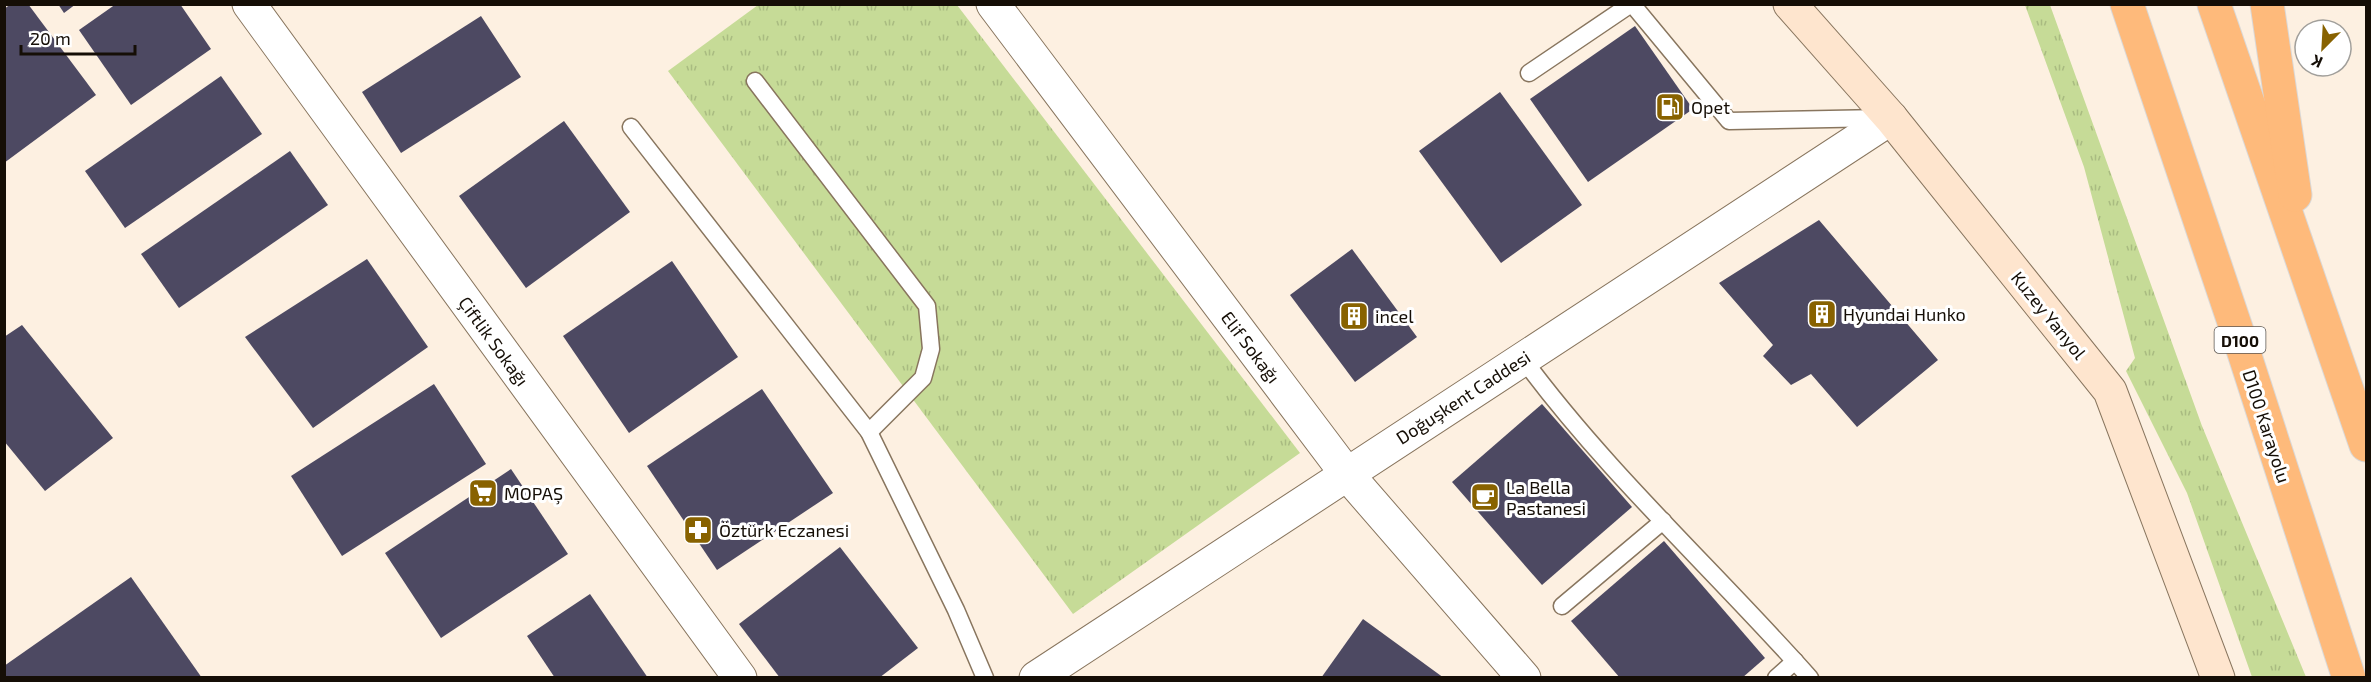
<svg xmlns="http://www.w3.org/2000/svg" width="2371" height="682" font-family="'Exo 2',sans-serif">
	<defs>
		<pattern id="grass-tufts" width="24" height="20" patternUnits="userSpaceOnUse" patternTransform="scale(1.5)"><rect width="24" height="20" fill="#c6db97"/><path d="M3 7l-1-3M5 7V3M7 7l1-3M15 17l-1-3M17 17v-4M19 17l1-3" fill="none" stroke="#a9bb81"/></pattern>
	</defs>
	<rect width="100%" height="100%" fill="#fdf0e1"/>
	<!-- grass -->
	<g fill="url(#grass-tufts)">
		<path d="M758 5H957L1300 453 1073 614 668 71Z"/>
		<path d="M2025 5H2050L2202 426 2306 677H2252L2187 493 2126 371 2135 358 2084 167Z"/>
	</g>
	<!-- building -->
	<g fill="#4d4962">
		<path d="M11 4H28L96 95 4 163V9Z"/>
		<path d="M58 4H76L64 13Z"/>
		<path d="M116 4H180L211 49 131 105 79 30Z"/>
		<path d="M481 16 521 77 401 153 362 92Z"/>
		<path d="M1635 26 1693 109 1588 182 1530 99Z"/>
		<path d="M221 76 262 134 125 228 85 171Z"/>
		<path d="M1500 92 1582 205 1501 263 1419 151Z"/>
		<path d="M564 121 630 212 526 288 459 196Z"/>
		<path d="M290 151 328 205 179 308 141 254Z"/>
		<path d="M1819 220 1938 360 1857 427 1811 374 1791 385 1763 356 1773 345 1719 283Z"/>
		<path d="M1352 249 1417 337 1355 382 1290 295Z"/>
		<path d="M367 259 428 347 313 428 245 337Z"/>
		<path d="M672 261 738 357 629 433 563 336Z"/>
		<path d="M22 325 113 438 45 491 4 441V337Z"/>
		<path d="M434 384 486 464 342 556 291 476Z"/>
		<path d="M762 389 833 493 717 570 647 466Z"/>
		<path d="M1542 404 1632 507 1542 585 1452 482Z"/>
		<path d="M511 469 568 554 441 638 385 553Z"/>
		<path d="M1664 541 1765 658 1742 678H1620L1571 621Z"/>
		<path d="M840 547 918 648 879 678H780L739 624Z"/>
		<path d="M131 577 202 678H4V666Z"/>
		<path d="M590 594 648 678H555L527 636Z"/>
		<path d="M1363 619 1444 678H1321Z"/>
	</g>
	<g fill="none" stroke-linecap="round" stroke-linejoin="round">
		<!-- service casing -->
		<g stroke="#88755e" stroke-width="19">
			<g id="service">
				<path d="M1632 4 1729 121 1882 118"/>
				<path d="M1529 73 1631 4"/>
				<path d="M755 81 927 306 931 349 923 378 869 432"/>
				<path d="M631 127 869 432 956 610 985 678"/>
				<path d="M1523 359C1608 474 1715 571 1810 678"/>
				<path d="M1562 606 1663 521"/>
				<path d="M1776 678 1795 661"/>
			</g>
		</g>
		<!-- minor casing -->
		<g stroke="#88755e" stroke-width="35">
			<g id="minor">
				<path d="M249 4 740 678"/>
				<path d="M993 4 1346 473 1524 678"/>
				<path d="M1036 678 1891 118"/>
			</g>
		</g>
		<!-- secondary casing -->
		<g stroke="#88755e" stroke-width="35">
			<path id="secondary" d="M1790 4 1891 118 2110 391 2218 678"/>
		</g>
		<!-- trunk casing -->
		<g stroke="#dad8d7" stroke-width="35">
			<g id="trunk">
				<path d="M2127 4 2236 328 2349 678"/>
				<path d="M2214 4 2366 445"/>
				<path d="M2267 4 2295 195"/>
			</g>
		</g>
		<!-- service -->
		<use href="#service" stroke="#fff" stroke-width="16"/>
		<!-- minor -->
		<use href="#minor" stroke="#fff" stroke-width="33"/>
		<!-- secondary -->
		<use href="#secondary" stroke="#fee5ce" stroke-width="33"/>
		<!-- trunk -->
		<use href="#trunk" stroke="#feba7b" stroke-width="33"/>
	</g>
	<!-- icons -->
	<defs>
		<g id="fuel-square" transform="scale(1.5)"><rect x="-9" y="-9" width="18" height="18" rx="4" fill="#886200" stroke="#fff"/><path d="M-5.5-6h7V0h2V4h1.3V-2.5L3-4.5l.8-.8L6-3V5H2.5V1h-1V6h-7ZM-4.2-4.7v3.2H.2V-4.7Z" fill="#fff"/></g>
		<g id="building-square" transform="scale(1.5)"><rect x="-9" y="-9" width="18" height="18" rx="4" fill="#886200" stroke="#fff"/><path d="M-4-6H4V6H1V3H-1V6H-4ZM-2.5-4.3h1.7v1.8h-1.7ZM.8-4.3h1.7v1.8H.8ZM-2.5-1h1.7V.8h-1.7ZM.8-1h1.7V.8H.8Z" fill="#fff"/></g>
		<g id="supermarket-square" transform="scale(1.5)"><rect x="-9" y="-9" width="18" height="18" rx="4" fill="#886200" stroke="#fff"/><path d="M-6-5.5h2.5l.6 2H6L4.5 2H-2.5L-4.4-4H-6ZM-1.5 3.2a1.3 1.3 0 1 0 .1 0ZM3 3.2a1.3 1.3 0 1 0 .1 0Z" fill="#fff"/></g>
		<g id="cafe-square" transform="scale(1.5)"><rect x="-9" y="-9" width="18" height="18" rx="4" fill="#886200" stroke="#fff"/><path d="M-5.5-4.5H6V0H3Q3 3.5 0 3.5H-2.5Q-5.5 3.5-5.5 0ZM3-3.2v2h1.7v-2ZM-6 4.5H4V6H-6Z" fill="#fff"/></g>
		<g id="pharmacy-square" transform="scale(1.5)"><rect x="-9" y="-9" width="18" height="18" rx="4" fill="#886200" stroke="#fff"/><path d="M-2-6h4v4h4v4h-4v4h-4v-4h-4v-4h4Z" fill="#fff"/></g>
	</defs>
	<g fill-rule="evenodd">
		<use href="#fuel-square" x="1670" y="107"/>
		<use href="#building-square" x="1822" y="314"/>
		<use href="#building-square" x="1354" y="316"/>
		<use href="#supermarket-square" x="483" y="493"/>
		<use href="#cafe-square" x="1485" y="497"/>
		<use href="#pharmacy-square" x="698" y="530"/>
	</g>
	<g text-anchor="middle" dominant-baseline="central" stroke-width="6" stroke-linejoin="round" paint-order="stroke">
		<!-- shield labels -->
		<rect fill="#fff" stroke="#5b5651" stroke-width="1.5" x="2214.5" y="327" width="51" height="26" rx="4.5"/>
		<g font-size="16" font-weight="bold" fill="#150e06">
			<text x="2240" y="340">D100</text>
		</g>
		<!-- poi labels -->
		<g font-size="18" fill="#150e06" stroke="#fff" text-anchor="start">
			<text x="1691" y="107">Opet</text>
			<text x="1843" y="314">Hyundai Hunko</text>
			<text x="1375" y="316">incel</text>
			<text x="1506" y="487">La Bella<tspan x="1506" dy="21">Pastanesi</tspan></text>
			<text x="504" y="493">MOPAŞ</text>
			<text x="719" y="530">Öztürk Eczanesi</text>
		</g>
		<!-- street labels -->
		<g font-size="18" fill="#150e06" stroke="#fff">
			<text transform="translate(2049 315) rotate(51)">Kuzey Yanyol</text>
			<text transform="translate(494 341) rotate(54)">Çiftlik Sokağı</text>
			<text transform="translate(1251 347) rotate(53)">Elif Sokağı</text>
			<text transform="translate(1463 397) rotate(-33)">Doğuşkent Caddesi</text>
			<text transform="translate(2267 426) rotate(72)">D100 Karayolu</text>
		</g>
	</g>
	<!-- border -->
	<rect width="2371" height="682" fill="none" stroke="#150e06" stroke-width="12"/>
	<!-- north arrow -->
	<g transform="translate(2323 48) rotate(204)"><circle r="28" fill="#ffffff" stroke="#a19f9b" stroke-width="1.5"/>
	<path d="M0-4.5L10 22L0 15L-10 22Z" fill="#886200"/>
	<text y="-9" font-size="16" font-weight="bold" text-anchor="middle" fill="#150e06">K</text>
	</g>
	<!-- scale -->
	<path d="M21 45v9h114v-9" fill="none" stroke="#150e06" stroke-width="3"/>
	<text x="30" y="45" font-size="18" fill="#150e06" stroke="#ffffff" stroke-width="4.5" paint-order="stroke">20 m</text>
</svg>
